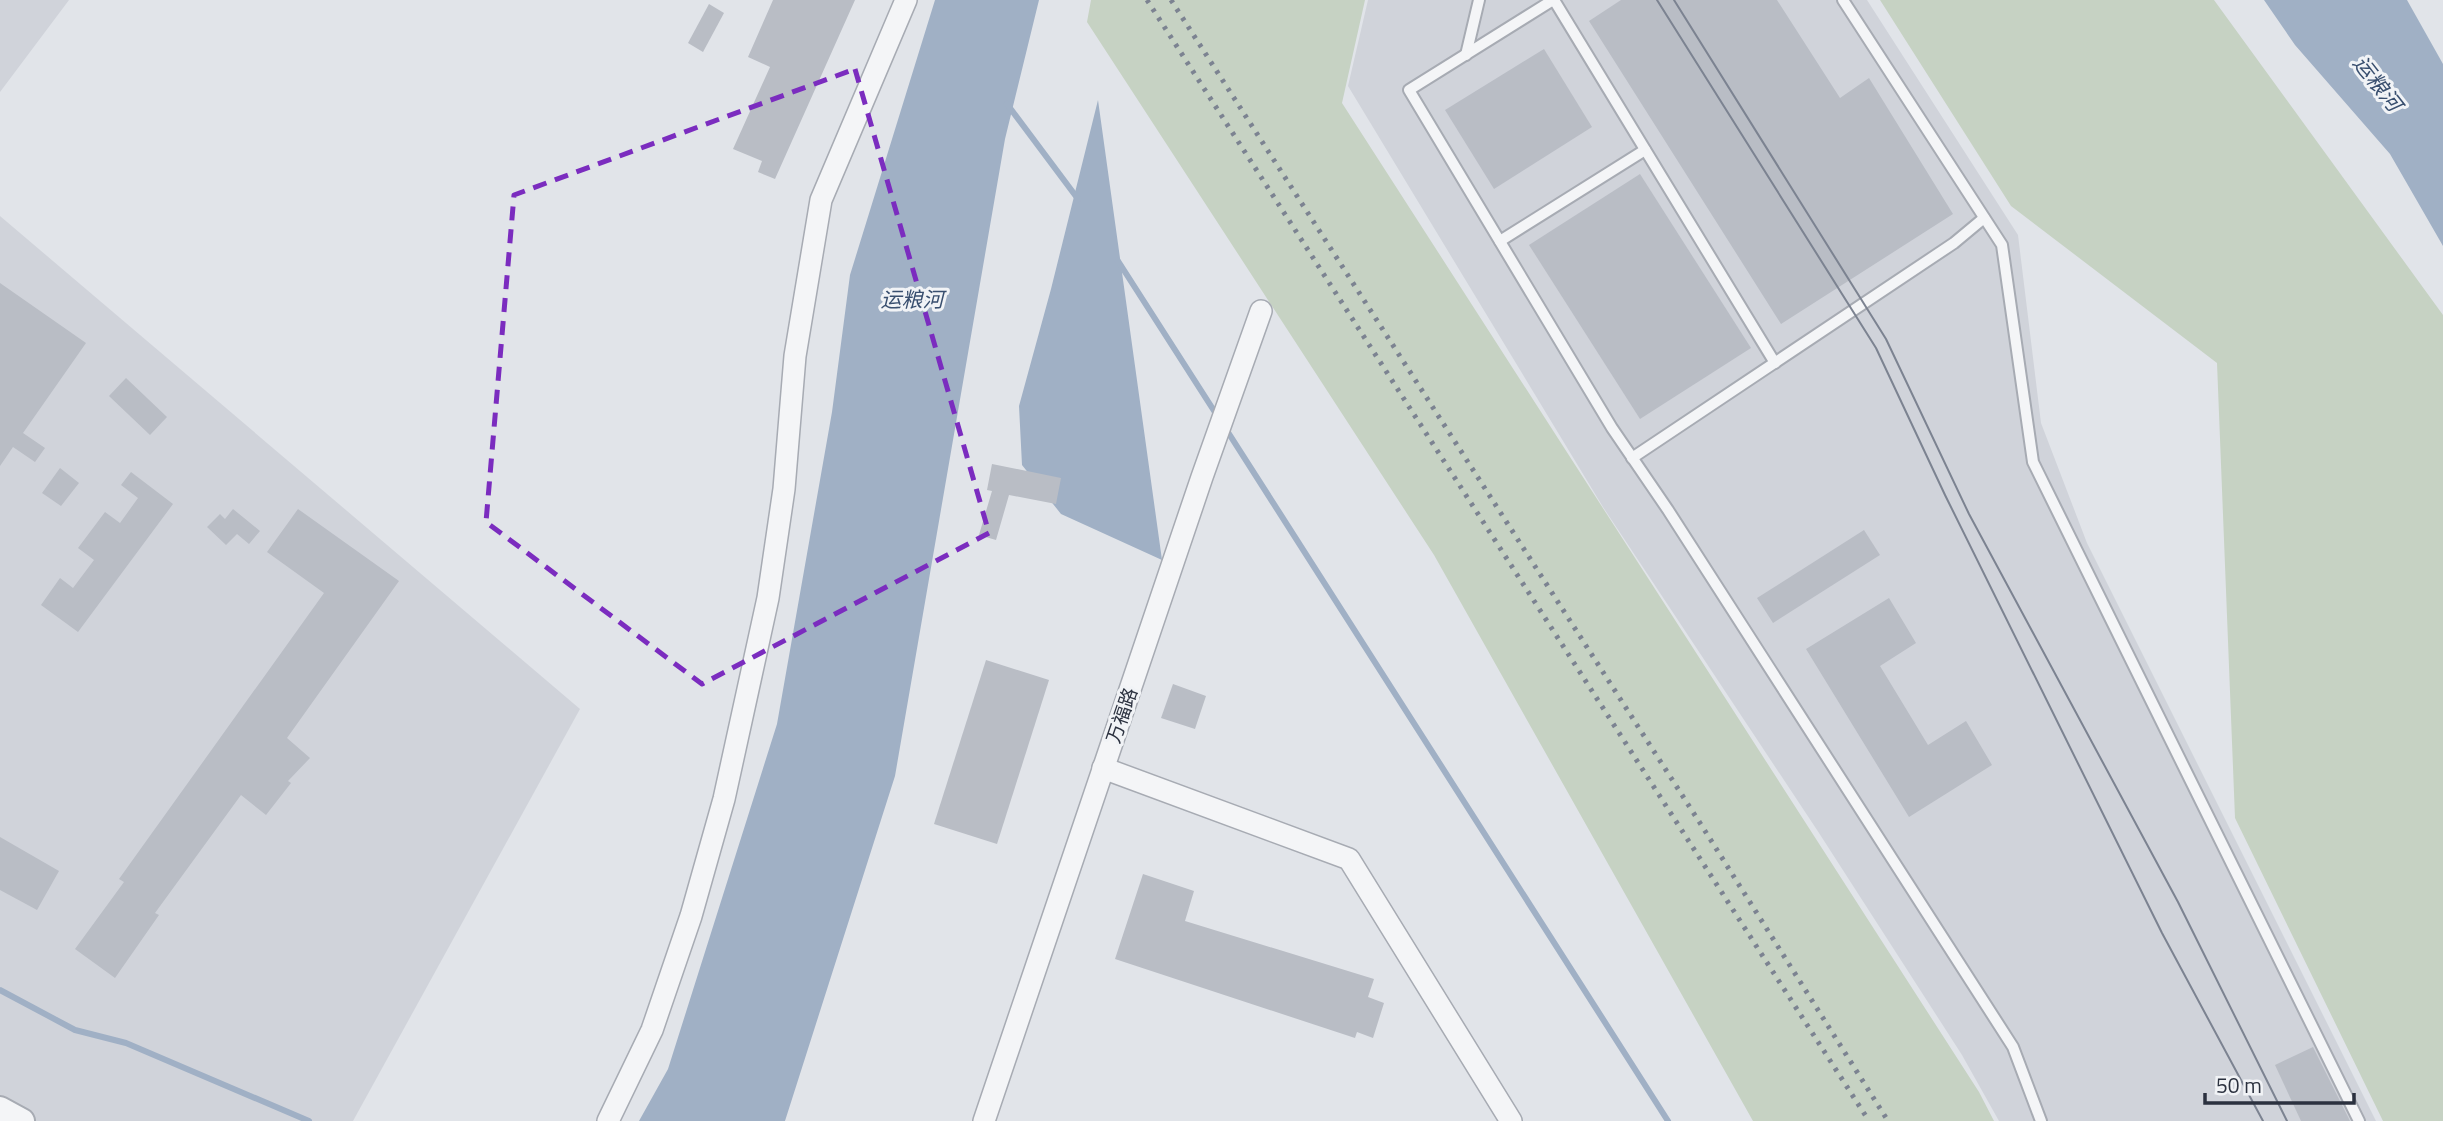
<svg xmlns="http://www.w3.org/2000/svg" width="2443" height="1121" font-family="'Titillium Web','Noto Sans SC',sans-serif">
	<rect width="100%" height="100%" fill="#e1e4e9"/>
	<!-- built -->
	<g fill="#d0d3da">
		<path d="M0 0H69L0 92Z"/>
		<path d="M1368 0H1867L2018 235 2041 423 2087 543 2376 1121H1999L1962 1055 1819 833 1603 507 1348 86Z"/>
		<path d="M0 216 580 709 353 1121H22L0 1109Z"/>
	</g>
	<!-- green -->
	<g fill="#c6d2c3">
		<path d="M1091 0H1365L1342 103 1979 1092 1994 1121H1753L1434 555 1087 22Z"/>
		<path d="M1880 0H2214L2443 315V1121H2383L2235 818 2217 363 2011 206Z"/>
	</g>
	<!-- water -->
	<g fill="#a0b0c5">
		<path d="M935 0H1039L1005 139 895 776 785 1121H639L668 1069 777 724 832 412 850 275Z"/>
		<path d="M2264 0H2407L2443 64V246L2390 154 2295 45Z"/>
		<path d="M1098 100 1162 560 1061 514 1022 465 1019 406 1051 289Z"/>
	</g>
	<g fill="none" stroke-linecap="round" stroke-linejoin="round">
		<!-- stream -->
		<g stroke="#a0b0c5" stroke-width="6">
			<path d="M1007 104 1078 199"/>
			<path d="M1118 261 1218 417"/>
			<path d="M1224 426 1668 1121"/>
			<path d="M0 990 75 1030 126 1043 309 1121"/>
		</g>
	</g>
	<!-- building -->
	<g fill="#b9bdc5">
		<path d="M773 0H855L775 179 758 172 762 161 733 149 770 67 748 57Z"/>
		<path d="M1621 0H1777L1840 98 1869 78 1953 214 1781 324 1589 21Z"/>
		<path d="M709 4 724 13 703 52 688 43Z"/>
		<path d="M1544 49 1592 127 1494 189 1445 110Z"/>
		<path d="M1640 174 1751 348 1640 419 1529 245Z"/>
		<path d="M0 283 86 343 23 433 45 448 35 462 13 447 0 466Z"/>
		<path d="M126 378 167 417 150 435 109 396Z"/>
		<path d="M992 464 1061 478 1056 504 1009 495 996 540 979 535 992 491 987 490Z"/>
		<path d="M60 468 79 483 61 506 42 493Z"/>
		<path d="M131 472 173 504 78 632 41 605 60 578 73 588 94 560 78 548 105 512 120 523 138 498 121 485Z"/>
		<path d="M233 509 260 531 249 544 237 534 226 545 207 527 220 514 225 519Z"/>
		<path d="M298 509 399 581 287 738 310 758 288 781 291 783 266 815 241 795 155 913 159 915 115 978 75 949 124 882 119 879 324 593 267 552Z"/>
		<path d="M1864 530 1880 555 1773 623 1757 598Z"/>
		<path d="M1889 598 1916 643 1880 666 1928 745 1966 721 1992 765 1909 817 1806 649Z"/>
		<path d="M986 660 1049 680 997 844 934 824Z"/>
		<path d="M1173 684 1206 696 1195 729 1161 718Z"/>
		<path d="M0 837 59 871 37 910 0 890Z"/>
		<path d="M1143 874 1194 891 1185 921 1374 979 1368 997 1384 1003 1373 1038 1357 1032 1355 1038 1115 959Z"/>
		<path d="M2313 1047 2350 1121H2301L2275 1065Z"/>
	</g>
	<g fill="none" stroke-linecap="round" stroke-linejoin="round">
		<!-- service casing -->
		<g stroke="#a7abb3" stroke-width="14">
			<g id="service">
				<path d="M1553 0 1409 90 1612 428 1668 510 2013 1047 2041 1121"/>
				<path d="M1554 0 1775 363"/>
				<path d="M1843 0 2002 245 2033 462 2359 1121"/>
				<path d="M1466 55 1479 0"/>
				<path d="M1500 241 1645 150"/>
				<path d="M1632 458 1954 243 1984 218"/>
			</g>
		</g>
		<!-- minor casing -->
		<g stroke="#a7abb3" stroke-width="24">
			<g id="minor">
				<path d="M1103 768 1349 859 1511 1121"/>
				<path d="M608 1121 652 1030 691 916 724 799 768 598 784 489 795 356 821 200 906 0"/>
				<path d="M984 1121 1202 477 1261 311"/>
			</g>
		</g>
		<!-- tertiary casing -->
		<g stroke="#a7abb3" stroke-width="28">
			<path id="tertiary" d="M0 1109 22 1121"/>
		</g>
		<!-- service -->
		<use href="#service" stroke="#f4f5f7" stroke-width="10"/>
		<!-- minor -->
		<use href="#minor" stroke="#f4f5f7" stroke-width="21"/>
		<!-- tertiary -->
		<use href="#tertiary" stroke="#f4f5f7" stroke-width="24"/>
		<!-- tram -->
		<g stroke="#7c8391" stroke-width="2">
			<path d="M1657 0 1876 348 1945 495 2162 933 2263 1121"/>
			<path d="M1674 0 1886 339 1969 514 2178 902 2287 1121"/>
		</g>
		<!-- rail -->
		<g stroke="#7c8391" stroke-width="5" stroke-dasharray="3.5 7" stroke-linecap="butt">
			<path d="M1147 0 1869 1121"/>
			<path d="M1171 0 1700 823 1888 1121"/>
		</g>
	</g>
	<!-- marked area -->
	<path fill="none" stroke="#7b2cbf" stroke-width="5" stroke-dasharray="14 9" stroke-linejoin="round" d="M855 69 989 533 702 684 486 522 514 195Z"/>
	<g text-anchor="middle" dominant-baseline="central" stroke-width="6" stroke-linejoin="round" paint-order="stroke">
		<!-- street labels -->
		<g font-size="19" fill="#2b313f" stroke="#f1f3f6">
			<text transform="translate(1121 715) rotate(-71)">万福路</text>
		</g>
		<!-- water labels -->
		<g font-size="21" font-style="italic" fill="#394f6f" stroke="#f1f3f6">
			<text transform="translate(2378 83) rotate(52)">运粮河</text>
			<text x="912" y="299">运粮河</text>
		</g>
	</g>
	<!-- scale -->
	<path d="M2205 1093v10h149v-10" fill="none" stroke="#2b313f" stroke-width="3.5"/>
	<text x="2216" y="1093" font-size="21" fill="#2b313f" stroke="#f1f3f6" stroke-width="5" paint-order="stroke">50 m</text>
</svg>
